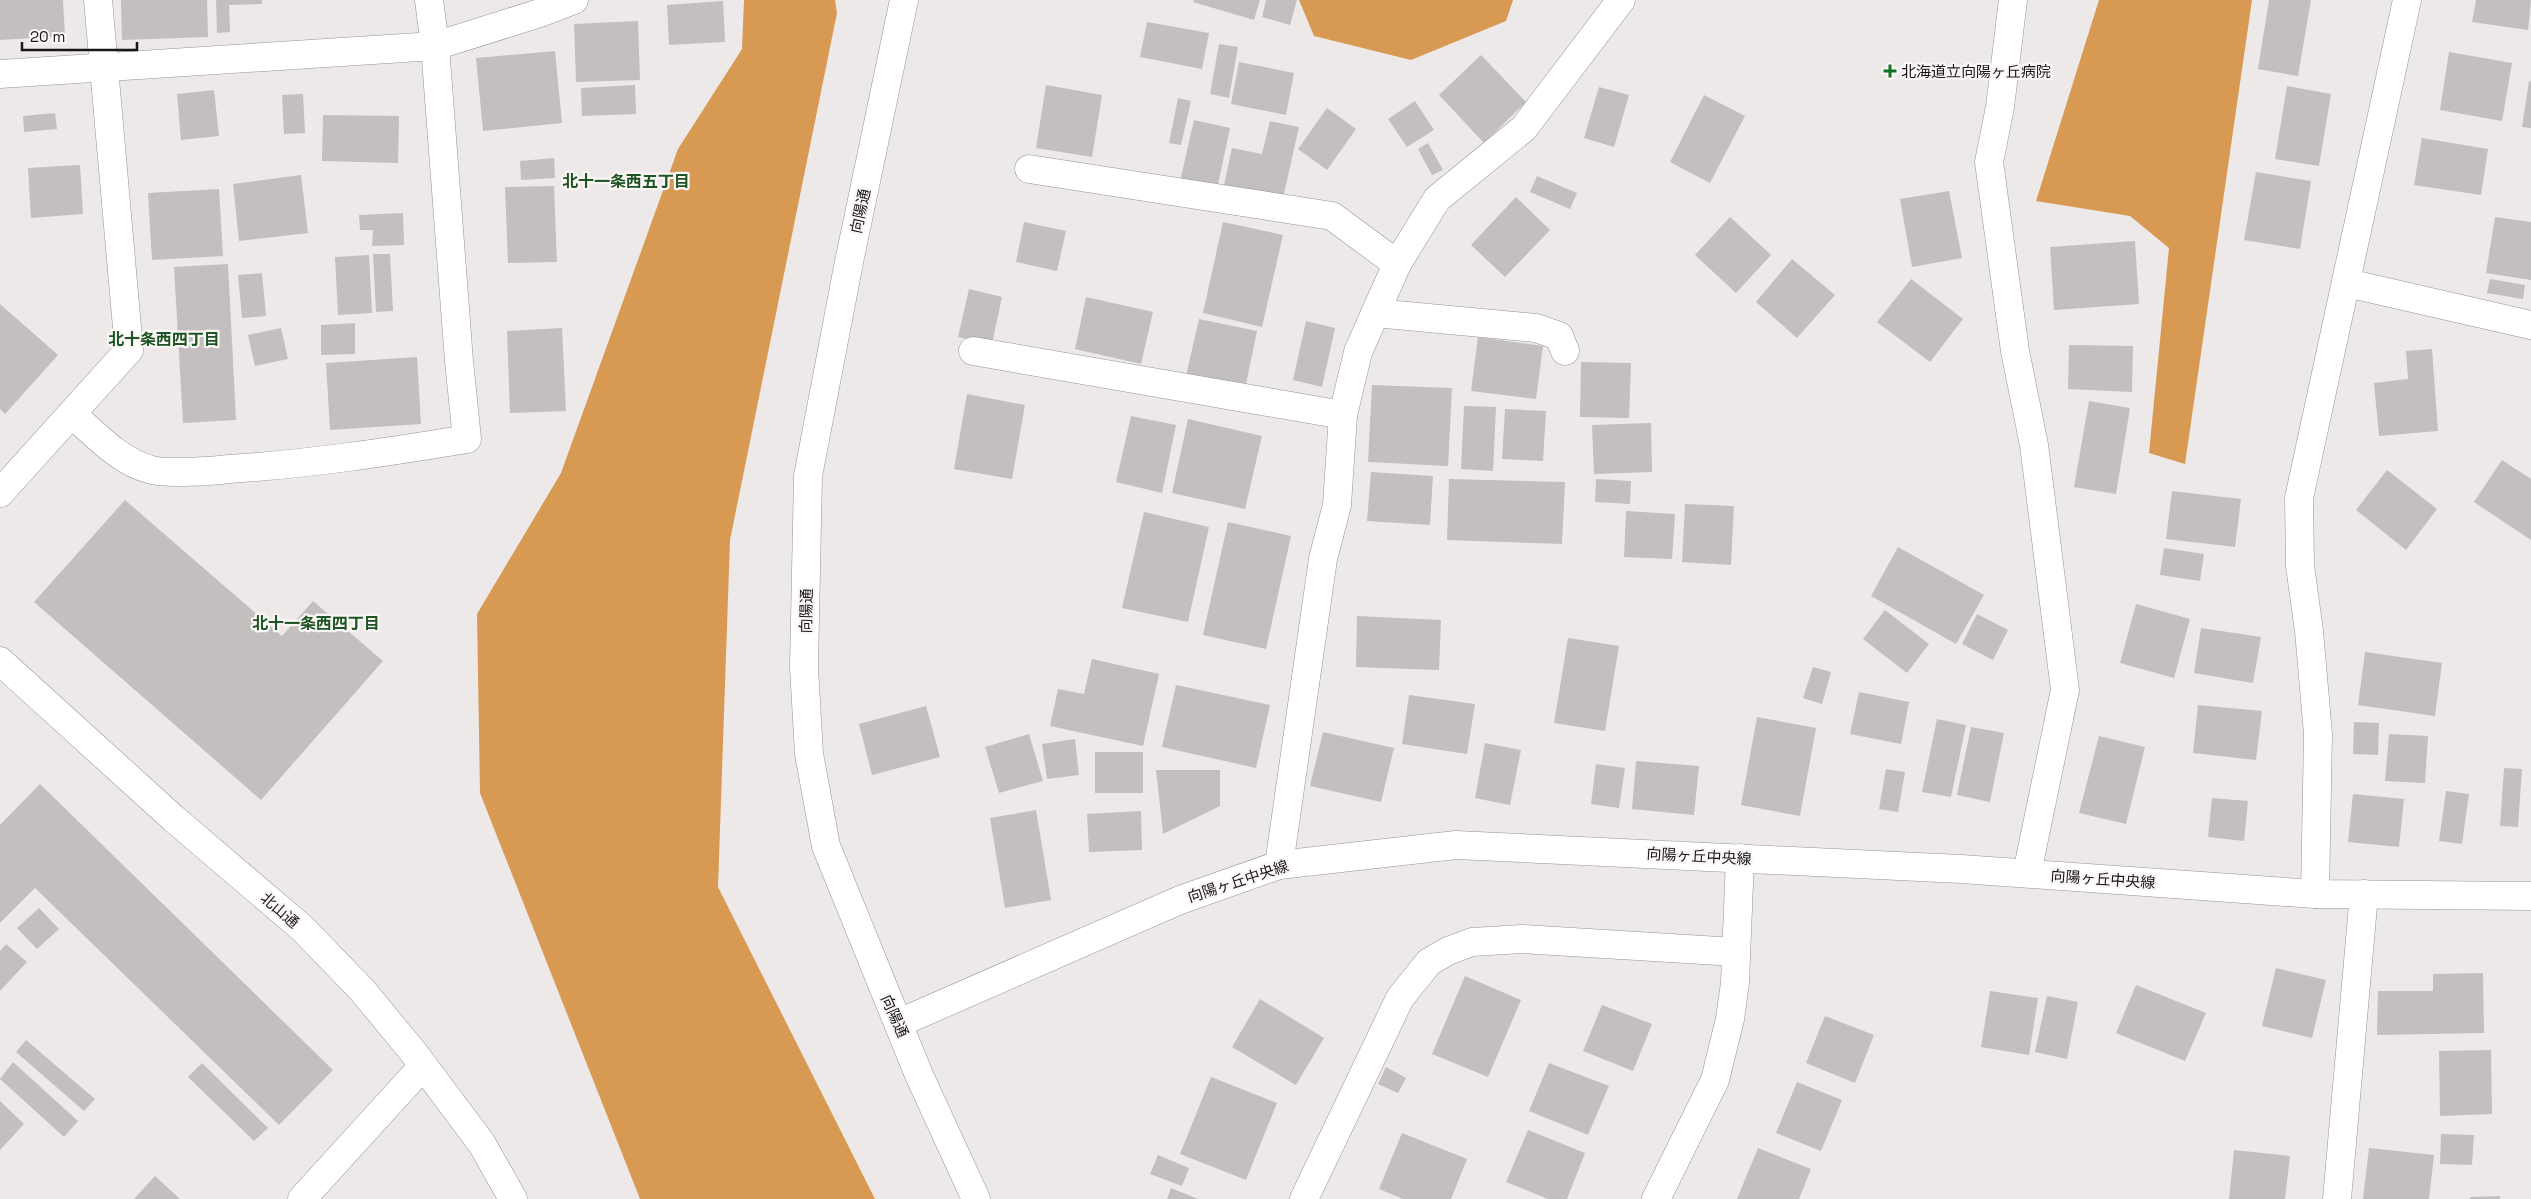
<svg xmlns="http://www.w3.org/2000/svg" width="2531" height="1199" font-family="'Space Grotesk','Noto Sans JP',sans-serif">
	<rect width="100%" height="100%" fill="#ede9e9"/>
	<!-- forest -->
	<g fill="#d89953">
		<path d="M744 0H835L837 13 730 540 718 887 875 1199H640L480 793 477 614 561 473 678 149 742 49Z"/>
		<path d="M1299 0H1513L1506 21 1411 60 1314 36Z"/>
		<path d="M2099 0H2252L2185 464 2149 453 2169 248 2130 216 2036 201Z"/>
	</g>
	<!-- building -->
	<g fill="#c3bfbe">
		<path d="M0 0H63L65 36 0 40Z"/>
		<path d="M121 0H207L208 37 122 40Z"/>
		<path d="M216 0H262V4L229 5 230 32 217 33Z"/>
		<path d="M1194 0H1260L1254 20 1193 2Z"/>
		<path d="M1266 0H1297L1290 25 1262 17Z"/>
		<path d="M2269 0H2311L2298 76 2258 69Z"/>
		<path d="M2476 0H2531L2528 30 2472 22Z"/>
		<path d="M723 1 725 42 669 45 667 5Z"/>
		<path d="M638 21 640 80 576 82 574 24Z"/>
		<path d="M1147 22 1209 33 1202 69 1140 57Z"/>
		<path d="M1219 44 1238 47 1229 98 1210 94Z"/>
		<path d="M555 51 562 123 483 131 476 58Z"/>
		<path d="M2449 52 2512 63 2502 121 2440 110Z"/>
		<path d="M1481 55 1526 102 1484 143 1439 95Z"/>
		<path d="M1239 62 1294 73 1286 115 1231 104Z"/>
		<path d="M2529 81 2531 82V128L2522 127Z"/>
		<path d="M635 85 636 114 582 116 581 88Z"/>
		<path d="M1046 85 1102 95 1092 157 1036 148Z"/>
		<path d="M2287 86 2331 94 2319 166 2275 159Z"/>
		<path d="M1599 87 1629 95 1614 147 1584 138Z"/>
		<path d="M214 90 219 136 181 140 177 94Z"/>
		<path d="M303 94 305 133 284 134 282 95Z"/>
		<path d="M1704 95 1745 116 1710 183 1670 162Z"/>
		<path d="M1178 98 1191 101 1181 145 1169 143Z"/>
		<path d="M1415 101 1434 130 1407 147 1388 119Z"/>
		<path d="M1327 108 1356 129 1327 170 1298 149Z"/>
		<path d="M55 113 57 129 24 132 23 116Z"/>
		<path d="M323 115 399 116 398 163 322 161Z"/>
		<path d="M1194 120 1230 128 1217 189 1180 181Z"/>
		<path d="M1270 121 1299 127 1282 203 1223 190 1232 148 1262 154Z"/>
		<path d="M2422 138 2488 149 2481 195 2414 185Z"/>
		<path d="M1428 143 1443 170 1432 175 1418 149Z"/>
		<path d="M554 158 555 178 521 180 520 161Z"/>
		<path d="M80 165 83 214 31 218 28 168Z"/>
		<path d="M2256 172 2311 181 2300 249 2244 240Z"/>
		<path d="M301 175 308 233 239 241 233 184Z"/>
		<path d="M1537 176 1577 193 1570 209 1530 192Z"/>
		<path d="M554 186 557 262 508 263 505 187Z"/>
		<path d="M219 189 223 256 152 260 148 193Z"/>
		<path d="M1949 191 1962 258 1912 267 1900 199Z"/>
		<path d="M1516 197 1550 230 1505 277 1471 245Z"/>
		<path d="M403 213 404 245 372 246 373 230H360L359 215Z"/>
		<path d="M1730 217 1771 255 1736 293 1695 255Z"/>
		<path d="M2495 217 2531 222V280L2486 273Z"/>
		<path d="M1024 222 1066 231 1057 271 1016 262Z"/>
		<path d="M1223 222 1283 235 1262 327 1203 313Z"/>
		<path d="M2135 241 2139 304 2054 310 2050 247Z"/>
		<path d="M373 254H390L393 311 376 312Z"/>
		<path d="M369 255 372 313 338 315 335 257Z"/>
		<path d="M1792 259 1835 295 1797 338 1756 302Z"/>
		<path d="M228 264 236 420 183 423 174 267Z"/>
		<path d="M262 273 266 316 242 318 238 275Z"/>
		<path d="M1911 279 1963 319 1930 362 1877 322Z"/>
		<path d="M2490 279 2525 285 2523 299 2487 293Z"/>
		<path d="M969 289 1002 297 992 344 958 337Z"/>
		<path d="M1086 297 1153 312 1141 364 1075 349Z"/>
		<path d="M0 304 58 355 5 414 0 409Z"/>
		<path d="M1199 319 1257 331 1245 389 1186 376Z"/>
		<path d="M1306 321 1335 328 1322 387 1293 380Z"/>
		<path d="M355 323V354L321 355V325Z"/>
		<path d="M281 328 288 359 255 366 248 335Z"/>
		<path d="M562 328 566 411 510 413 507 331Z"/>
		<path d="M1478 337 1543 346 1536 399 1471 391Z"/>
		<path d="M2069 345 2133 346 2132 392 2068 389Z"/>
		<path d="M2432 349 2438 431 2379 436 2374 383 2408 379 2406 351Z"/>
		<path d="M417 357 421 424 330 430 326 363Z"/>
		<path d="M1581 362 1631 363 1629 418 1580 417Z"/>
		<path d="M1372 385 1452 388 1448 466 1368 462Z"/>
		<path d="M967 394 1025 405 1012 479 954 469Z"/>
		<path d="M2089 401 2130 408 2116 494 2074 487Z"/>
		<path d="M1464 406 1496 407 1493 471 1461 469Z"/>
		<path d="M1505 409 1546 411 1543 461 1502 459Z"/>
		<path d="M1131 416 1176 425 1162 493 1116 482Z"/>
		<path d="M1188 419 1262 436 1245 509 1172 493Z"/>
		<path d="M1651 423 1652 472 1594 474 1592 425Z"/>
		<path d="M2502 460 2531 479V540L2474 502Z"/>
		<path d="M2387 470 2437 509 2406 550 2356 510Z"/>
		<path d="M1371 472 1433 476 1430 525 1367 521Z"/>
		<path d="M1449 479 1565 482 1562 544 1447 540Z"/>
		<path d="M1596 479 1631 481 1630 504 1595 502Z"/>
		<path d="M2172 491 2241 499 2235 547 2166 539Z"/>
		<path d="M125 500 282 636 313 601 383 661 261 800 34 602Z"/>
		<path d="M1685 504 1734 506 1731 565 1682 562Z"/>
		<path d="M1626 511 1675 514 1672 559 1624 557Z"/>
		<path d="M1144 512 1209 527 1188 622 1122 608Z"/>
		<path d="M1228 522 1291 536 1266 649 1203 635Z"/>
		<path d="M1898 547 1984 595 1956 644 1871 596Z"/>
		<path d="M2164 548 2204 554 2200 581 2160 575Z"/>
		<path d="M2136 604 2190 619 2174 678 2120 663Z"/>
		<path d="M1885 610 1929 644 1907 673 1863 639Z"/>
		<path d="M1977 614 2008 630 1993 660 1962 644Z"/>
		<path d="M1357 616 1441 620 1439 670 1356 667Z"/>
		<path d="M2201 628 2261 637 2253 683 2194 673Z"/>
		<path d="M1568 638 1619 646 1605 731 1554 723Z"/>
		<path d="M2365 652 2442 663 2435 716 2358 705Z"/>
		<path d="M1092 659 1159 674 1143 746 1050 726 1058 689 1084 694Z"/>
		<path d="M1813 667 1831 672 1822 704 1803 698Z"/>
		<path d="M1176 685 1270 705 1256 768 1162 747Z"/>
		<path d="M1859 692 1909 702 1901 744 1850 734Z"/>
		<path d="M1409 695 1475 704 1467 754 1402 744Z"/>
		<path d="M2198 705 2262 711 2256 760 2193 753Z"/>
		<path d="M926 706 940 757 872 775 859 724Z"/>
		<path d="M1757 717 1816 728 1800 816 1741 805Z"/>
		<path d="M1937 719 1966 725 1951 797 1922 792Z"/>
		<path d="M2354 722 2379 723 2378 755 2353 754Z"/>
		<path d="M1971 727 2004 733 1990 802 1957 795Z"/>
		<path d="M1323 732 1394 748 1381 802 1310 786Z"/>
		<path d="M1029 734 1043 781 999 793 985 747Z"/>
		<path d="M2389 734 2428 736 2425 783 2385 781Z"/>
		<path d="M2099 736 2145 747 2126 824 2079 813Z"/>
		<path d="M1075 739 1079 775 1047 779 1042 744Z"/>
		<path d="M1485 743 1521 750 1510 805 1475 798Z"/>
		<rect x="1095" y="752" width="48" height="41"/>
		<path d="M1636 761 1699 766 1694 815 1632 809Z"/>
		<path d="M1596 764 1625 768 1619 808 1591 804Z"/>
		<path d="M2504 768 2522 769 2518 827 2500 826Z"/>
		<path d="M1886 769 1905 772 1898 812 1879 809Z"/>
		<path d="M1156 770H1220V806L1163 834Z"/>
		<path d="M40 784 333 1070 279 1125 35 888 0 923V825Z"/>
		<path d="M2446 791 2469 794 2462 844 2439 841Z"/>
		<path d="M2353 794 2404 799 2399 847 2348 842Z"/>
		<path d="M2212 798 2248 801 2244 841 2208 837Z"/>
		<path d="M1036 810 1051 900 1005 908 990 818Z"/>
		<path d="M1141 811 1142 850 1089 852 1087 814Z"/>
		<path d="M39 908 59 929 37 949 17 928Z"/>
		<path d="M6 944 27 962 0 991V951Z"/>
		<path d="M2276 968 2326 980 2312 1038 2262 1026Z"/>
		<path d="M2483 973 2484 1033 2377 1035 2378 991H2433V974Z"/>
		<path d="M1465 976 1521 1000 1488 1077 1432 1054Z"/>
		<path d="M2136 985 2206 1013 2185 1061 2116 1033Z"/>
		<path d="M1990 991 2038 998 2029 1055 1981 1047Z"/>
		<path d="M2047 996 2078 1002 2067 1059 2035 1052Z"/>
		<path d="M1260 999 1324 1038 1296 1085 1232 1047Z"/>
		<path d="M1602 1005 1652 1024 1633 1071 1583 1051Z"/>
		<path d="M1825 1016 1874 1035 1855 1083 1806 1063Z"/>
		<path d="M26 1040 95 1099 84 1111 16 1052Z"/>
		<path d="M2491 1050 2492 1114 2440 1116 2439 1051Z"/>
		<path d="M13 1062 78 1121 64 1137 0 1079Z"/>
		<path d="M202 1063 268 1128 254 1141 188 1077Z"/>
		<path d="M1549 1063 1609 1086 1588 1135 1529 1111Z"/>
		<path d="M1386 1067 1406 1078 1398 1093 1378 1084Z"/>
		<path d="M1211 1077 1277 1103 1246 1180 1180 1154Z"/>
		<path d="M1797 1082 1842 1100 1821 1151 1776 1133Z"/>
		<path d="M0 1101 24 1124 0 1150Z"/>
		<path d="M1528 1130 1585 1153 1567 1199H1548L1506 1182Z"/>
		<path d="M1402 1133 1467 1159 1451 1199H1403L1379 1189Z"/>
		<path d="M2441 1134 2474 1135 2472 1165 2440 1164Z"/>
		<path d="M1758 1148 1811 1169 1799 1199H1737Z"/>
		<path d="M2369 1148 2434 1155 2429 1199H2363Z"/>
		<path d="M2234 1150 2290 1156 2285 1199H2229Z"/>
		<path d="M1158 1155 1189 1168 1182 1186 1150 1174Z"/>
		<path d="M155 1176 180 1199H134Z"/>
		<path d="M1171 1188 1198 1199H1167Z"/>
		<path d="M2500 1196V1199H2470V1197Z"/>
	</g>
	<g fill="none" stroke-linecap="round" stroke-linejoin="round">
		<!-- street casing -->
		<g stroke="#979293" stroke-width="29">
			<g id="street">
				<path d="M2013 0 2000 107 1989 162 2015 351 2034 445 2065 690 2027 873"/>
				<path d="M0 74 435 46 540 13 574 0"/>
				<path d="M1029 169 1332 216 1397 264 1358 352 1343 415 1337 505 1323 559 1279 865"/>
				<path d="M1397 264 1437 199 1524 128 1621 0"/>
				<path d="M2347 283 2531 325"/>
				<path d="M1375 313 1536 328 1559 336 1565 351"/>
				<path d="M973 351 1343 415"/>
				<path d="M72 414C97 436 120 462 152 470 167 474 212 471 229 469 309 464 388 452 467 439L459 361 435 46 429 0"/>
				<path d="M0 493 129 350 98 0"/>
				<path d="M2315 894 2318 734 2309 631 2300 566 2299 498 2407 0"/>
				<path d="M302 1199 423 1066"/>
				<path d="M1304 1199 1400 998 1429 962 1448 951 1472 942 1522 939 1736 952"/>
				<path d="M1656 1199 1715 1080 1730 1019 1735 983 1740 858"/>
				<path d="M2337 1199 2364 894"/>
			</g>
		</g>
		<!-- secondary casing -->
		<g stroke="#979293" stroke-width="29">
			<g id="secondary">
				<path d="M904 0 849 262 808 476 804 667 809 754 826 846 919 1075 976 1199"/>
				<path d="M0 661 173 818 302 928 362 990 414 1053 482 1144 513 1199"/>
				<path d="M899 1023 1180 900 1279 865 1456 845 1961 869 2315 894 2531 896"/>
			</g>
		</g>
		<!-- street -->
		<use href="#street" stroke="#fff" stroke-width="28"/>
		<!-- secondary -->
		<use href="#secondary" stroke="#fff" stroke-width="28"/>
	</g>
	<!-- markers -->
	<path fill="#0e7324" stroke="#fbf6f6" stroke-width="2" d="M1887.5 63.5h5v5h5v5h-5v5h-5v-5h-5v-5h5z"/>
	<g text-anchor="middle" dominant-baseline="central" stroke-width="4.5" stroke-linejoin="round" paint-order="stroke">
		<!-- poi labels -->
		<g font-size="15" fill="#181616" stroke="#fbf6f6" text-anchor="start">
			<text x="1901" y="71">北海道立向陽ヶ丘病院</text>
		</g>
		<!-- street labels -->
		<g font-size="15" fill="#181616" stroke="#fbf6f6">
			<text transform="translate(860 211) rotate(-78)">向陽通</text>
			<text transform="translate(806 611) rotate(-89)">向陽通</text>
			<text transform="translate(1699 856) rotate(3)">向陽ヶ丘中央線</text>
			<text transform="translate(2103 879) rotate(4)">向陽ヶ丘中央線</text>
			<text transform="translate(1238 881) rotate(-18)">向陽ヶ丘中央線</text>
			<text transform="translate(280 910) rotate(41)">北山通</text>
			<text transform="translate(895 1016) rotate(66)">向陽通</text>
		</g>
		<!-- neighbourhood labels -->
		<g font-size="16" font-weight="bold" fill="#1d5624" stroke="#fbf6f6">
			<text x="626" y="181">北十一条西五丁目</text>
			<text x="164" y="339">北十条西四丁目</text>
			<text x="316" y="623">北十一条西四丁目</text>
		</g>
	</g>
	<!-- scale -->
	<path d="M22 42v8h115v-8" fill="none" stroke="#181616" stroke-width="2.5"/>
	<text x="30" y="42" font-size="15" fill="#181616" stroke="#fbf6f6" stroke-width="4" paint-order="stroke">20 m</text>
</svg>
